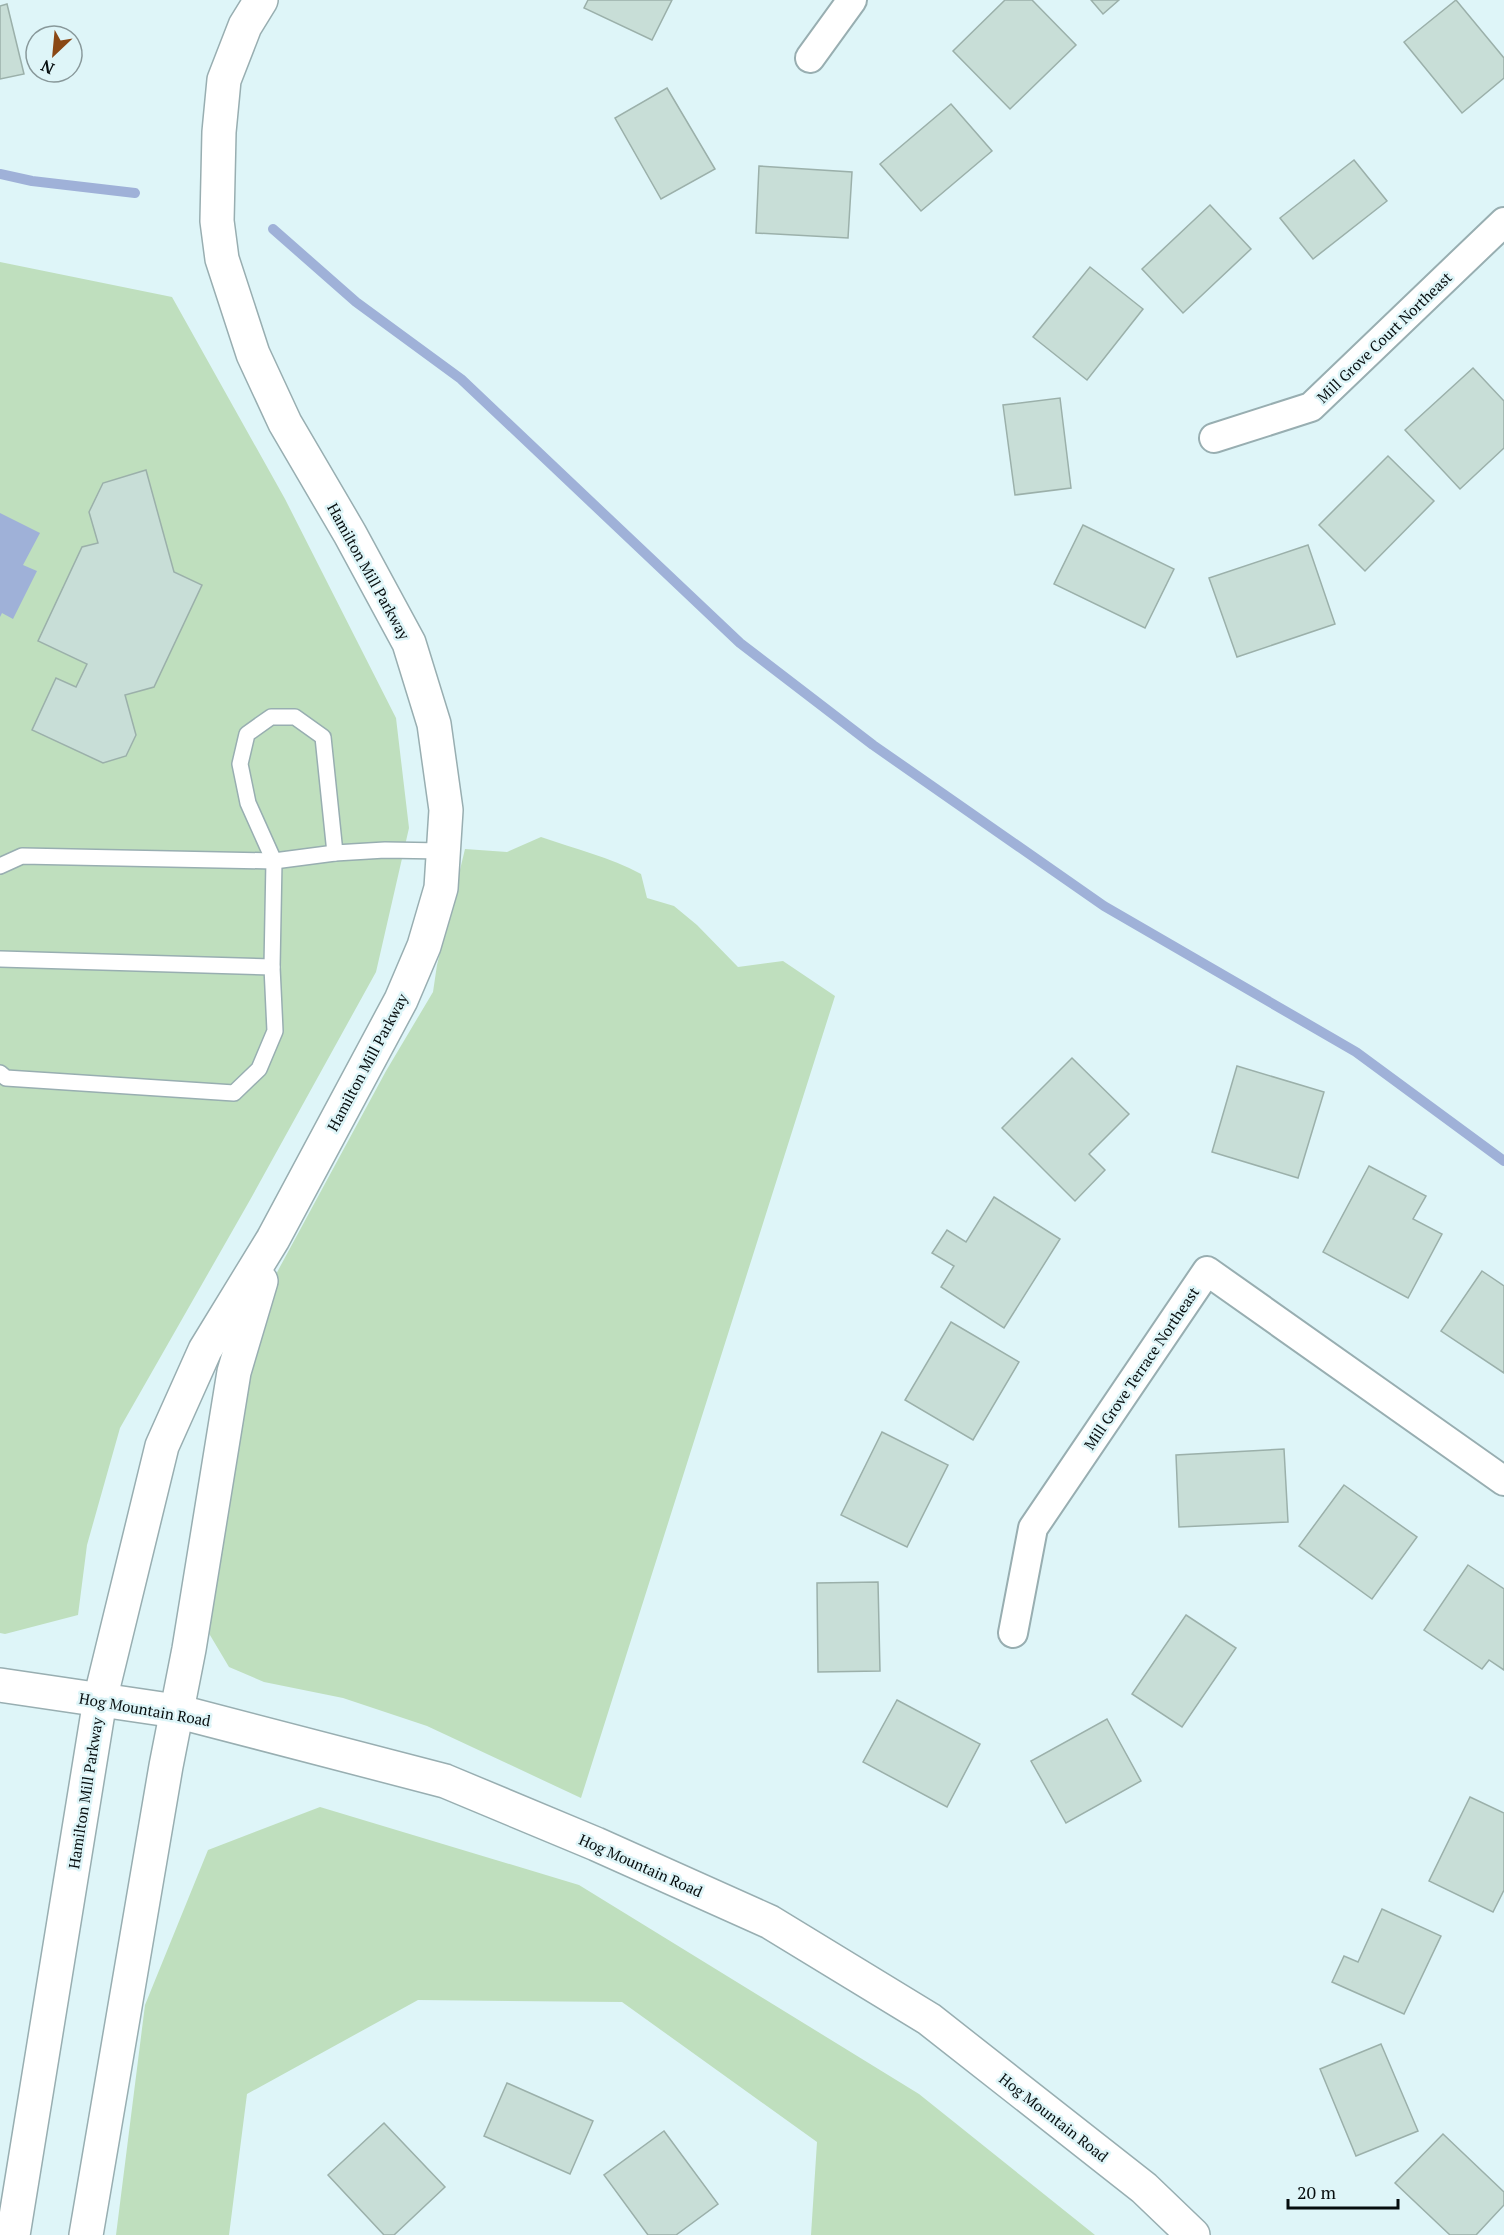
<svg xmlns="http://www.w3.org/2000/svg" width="1504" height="2235" font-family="'PT Serif',serif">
	<rect width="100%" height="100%" fill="#def5f8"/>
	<!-- green -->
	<g fill="#bfdfbe">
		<path d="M0 262 172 297 285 499 396 718 409 828 376 972 250 1200 120 1428 87 1545 78 1615 5 1634 0 1633Z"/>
		<path d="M541 837C575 849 610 857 641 874L647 898 674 906 697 925 738 967 783 961 835 996 581 1798 427 1726 343 1698 264 1682 229 1667 204 1625 228 1447 275 1276 386 1071 433 992 437 965 465 849 507 852Z"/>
		<path d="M320 1807 579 1885 919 2094 1095 2235H811L817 2142 622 2002 418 2000 247 2094 229 2235H116L145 2005 208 1850Z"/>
	</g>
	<!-- water -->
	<path fill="#9fb1d8" d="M0 513 40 533 23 565 37 571 13 619 2 613 0 617Z"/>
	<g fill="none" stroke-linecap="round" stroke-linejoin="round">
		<!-- stream -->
		<g stroke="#9fb1d8" stroke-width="10">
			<path d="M0 174 32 181 135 193"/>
			<path d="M273 229 356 302 461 379 740 643 873 745 1104 906 1356 1052 1504 1161"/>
		</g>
	</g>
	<!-- building -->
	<g fill="#c8ded7" stroke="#9bb0aa" stroke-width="1.5">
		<path d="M588 0H672L652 40 584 8Z"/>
		<path d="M1005 0H1032L1076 45 1010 109 953 51Z"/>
		<path d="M1091 0H1119L1103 14Z"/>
		<path d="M1456 0 1504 58V78L1462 113 1404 42Z"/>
		<path d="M7 4 24 74 0 79V6Z"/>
		<path d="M667 88 715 169 661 199 615 118Z"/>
		<path d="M951 104 992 151 921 211 880 164Z"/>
		<path d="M1354 160 1387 201 1313 259 1280 218Z"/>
		<path d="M759 166 852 172 848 238 756 233Z"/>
		<path d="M1210 205 1251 249 1183 313 1142 269Z"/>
		<path d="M1090 267 1143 309 1087 380 1033 337Z"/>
		<path d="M1473 368 1504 401V448L1460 489 1405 430Z"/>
		<path d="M1060 398 1071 488 1015 495 1003 405Z"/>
		<path d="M1388 456 1434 501 1365 571 1319 525Z"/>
		<path d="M146 470 174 572 202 585 154 687 125 695 136 735 126 756 103 763 32 730 56 678 76 687 87 664 38 641 82 547 98 543 89 512 103 483Z"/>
		<path d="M1083 525 1174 569 1145 628 1054 584Z"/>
		<path d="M1308 545 1335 624 1237 657 1209 578Z"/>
		<path d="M1072 1058 1129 1114 1089 1154 1105 1170 1075 1201 1002 1128Z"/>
		<path d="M1237 1066 1324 1092 1298 1178 1212 1152Z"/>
		<path d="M1369 1166 1426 1196 1413 1219 1442 1234 1408 1298 1323 1252Z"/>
		<path d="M994 1197 1060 1239 1004 1328 941 1287 954 1266 932 1253 947 1230 966 1242Z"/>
		<path d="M1482 1271 1504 1286V1373L1441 1331Z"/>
		<path d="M951 1322 1019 1362 973 1440 905 1400Z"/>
		<path d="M882 1432 948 1465 907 1547 841 1515Z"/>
		<path d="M1284 1449 1288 1522 1179 1527 1176 1455Z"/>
		<path d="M1344 1485 1417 1537 1372 1599 1299 1546Z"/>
		<path d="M1468 1565 1504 1589V1670L1489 1660 1482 1669 1424 1630Z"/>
		<path d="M878 1582 880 1671 818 1672 817 1583Z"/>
		<path d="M1186 1615 1236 1648 1182 1727 1132 1694Z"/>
		<path d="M897 1700 980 1744 947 1807 863 1762Z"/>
		<path d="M1107 1719 1141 1781 1066 1823 1031 1761Z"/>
		<path d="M1470 1797 1504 1813V1890L1493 1912 1429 1881Z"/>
		<path d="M1382 1909 1441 1936 1404 2014 1332 1982 1344 1956 1358 1962Z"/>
		<path d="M1381 2044 1418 2131 1356 2156 1320 2069Z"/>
		<path d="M507 2083 593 2121 570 2174 484 2136Z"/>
		<path d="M384 2123 445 2187 394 2235H384L328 2175Z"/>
		<path d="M664 2131 718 2204 676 2235H648L604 2175Z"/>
		<path d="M1443 2134 1504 2192V2205L1476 2235H1450L1395 2183Z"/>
	</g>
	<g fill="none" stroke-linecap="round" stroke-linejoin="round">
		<!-- service casing -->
		<g stroke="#98aeb1" stroke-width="18">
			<g id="service">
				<path d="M0 866 22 856 274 861 335 853 385 850 443 851"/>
				<path d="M0 959 272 967"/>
				<path d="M0 1073 6 1078 234 1093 259 1069 275 1031 272 967 274 861 248 803 240 764 247 734 271 717H295L323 737 335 853"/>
			</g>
		</g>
		<!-- minor casing -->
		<g stroke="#98aeb1" stroke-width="32">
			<g id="minor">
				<path d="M810 58 852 0"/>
				<path d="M1214 438 1311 407 1504 222"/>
				<path d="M1013 1633 1033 1528 1207 1271 1504 1481"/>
			</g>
		</g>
		<!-- tertiary casing -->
		<g stroke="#98aeb1" stroke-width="36">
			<g id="tertiary">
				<path d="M0 1685 176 1711 445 1781 596 1844 770 1922 929 2019 1144 2188 1193 2235"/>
				<path d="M13 2235 100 1700 162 1446 205 1350 273 1239 401 1000 424 946 441 888 446 810 434 724 409 643 350 534 285 423 253 354 222 259 217 221 219 132 224 80 245 26 261 0"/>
				<path d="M86 2235 166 1766 189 1649 234 1372 261 1281"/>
			</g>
		</g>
		<!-- service -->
		<use href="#service" stroke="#fff" stroke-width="15"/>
		<!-- minor -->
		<use href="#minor" stroke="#fff" stroke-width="28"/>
		<!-- tertiary -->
		<use href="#tertiary" stroke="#fff" stroke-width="33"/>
	</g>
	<g text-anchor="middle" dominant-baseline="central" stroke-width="5" stroke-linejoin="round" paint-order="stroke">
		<!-- street labels -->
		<g font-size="15" fill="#060d0e" stroke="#def5f8">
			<text transform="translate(1384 337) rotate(-44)">Mill Grove Court Northeast</text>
			<text transform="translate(369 571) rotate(61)">Hamilton Mill Parkway</text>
			<text transform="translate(367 1062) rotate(-62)">Hamilton Mill Parkway</text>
			<text transform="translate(1141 1368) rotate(-56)">Mill Grove Terrace Northeast</text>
			<text transform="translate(145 1709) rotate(10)">Hog Mountain Road</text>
			<text transform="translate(85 1793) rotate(-81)">Hamilton Mill Parkway</text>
			<text transform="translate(641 1865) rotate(24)">Hog Mountain Road</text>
			<text transform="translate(1054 2117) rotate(38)">Hog Mountain Road</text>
		</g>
	</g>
	<!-- north arrow -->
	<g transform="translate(54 54) rotate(206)"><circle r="28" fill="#def5f8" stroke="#88989a" stroke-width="1.5"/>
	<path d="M0-4.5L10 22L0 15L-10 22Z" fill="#8a4815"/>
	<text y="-9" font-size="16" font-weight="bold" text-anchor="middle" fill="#060d0e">N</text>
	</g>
	<!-- scale -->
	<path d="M1288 2199v9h110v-9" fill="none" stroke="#060d0e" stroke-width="3"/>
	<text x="1297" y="2199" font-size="18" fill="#060d0e" stroke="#def5f8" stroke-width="4.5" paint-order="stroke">20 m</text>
</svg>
